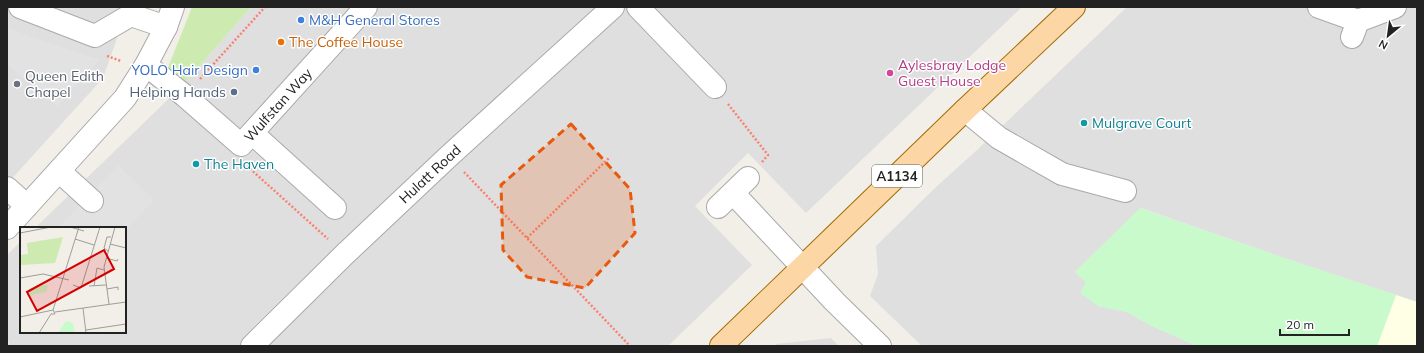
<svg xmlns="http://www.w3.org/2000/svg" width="1424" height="353" font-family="Mulish,sans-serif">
	<rect width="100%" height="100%" fill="#f2efe9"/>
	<!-- residential -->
	<g fill="#e0dfdf">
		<path d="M7 7H128L103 78 7 184Z"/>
		<path d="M251 7H1022L806 213 748 153 695 206 752 265 668 346H7L9 343 7 340V255L21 241V332H125V228H35L184 84Z"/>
		<path d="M1127 7H1417V302L1287 259 1141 208 1075 272 1086 282 1098 306 1127 312 1150 325 1197 346H922L870 296 878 274 876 246 936 187 977 150Z"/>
		<path d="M831 338 839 346H774L776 344Z"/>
	</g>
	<!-- education -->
	<path fill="#ffffe5" d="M1396 295 1417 302V346H1377Z"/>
	<!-- grass -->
	<path fill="#cdebb0" d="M192 7H251L184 84 167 70Z"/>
	<!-- park -->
	<path fill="#c8facc" d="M1140 208 1287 259 1396 295 1377 346H1197L1150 325 1127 312 1098 306 1080 293 1086 282 1075 272Z"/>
	<!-- parking -->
	<g fill="#e2e2e2">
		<path d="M7 28 100 60 57 107 7 64Z"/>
		<path d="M118 165 154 200 125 231V228H60L59 227Z"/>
	</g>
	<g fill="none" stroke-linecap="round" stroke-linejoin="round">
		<!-- minor casing -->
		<g stroke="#a9a9a9" stroke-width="24">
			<g id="minor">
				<path d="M20 7 95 36 131 15 166 27"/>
				<path d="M638 7 715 87"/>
				<path d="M1319 7 1358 21"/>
				<path d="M1352 37 1358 21 1395 7"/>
				<path d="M146 65 185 96 241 145 366 7"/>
				<path d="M965 110 999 138 1062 174 1125 191"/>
				<path d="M252 133 335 208"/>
				<path d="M59 171 92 201"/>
				<path d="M7 188 27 206"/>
				<path d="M733 193 835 302 880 346"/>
				<path d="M718 207 748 178"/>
				<path d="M7 228 125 98 146 65 166 27 173 7"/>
				<path d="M252 346 345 254 449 156 613 7"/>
			</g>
		</g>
		<!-- major casing -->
		<g stroke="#a06b00" stroke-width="24">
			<path id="major" d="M721 346 965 110 1074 7"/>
		</g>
		<!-- path -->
		<g stroke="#fa8072" stroke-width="2.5" stroke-dasharray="2 2" stroke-linecap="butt">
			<path d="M107 56 121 61"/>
			<path d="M200 79 265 7"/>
			<path d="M728 104 768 155 762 162"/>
			<path d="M247 166 328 239"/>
			<path d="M464 172 630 346"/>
			<path d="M527 238 610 157"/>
		</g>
		<!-- minor -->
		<use href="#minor" stroke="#fff" stroke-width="22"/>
		<!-- major -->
		<use href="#major" stroke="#fcd6a4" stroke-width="22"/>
	</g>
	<!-- marked area -->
	<path fill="#e8590c" fill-opacity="0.2" stroke="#e8590c" stroke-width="3" stroke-dasharray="8 5" stroke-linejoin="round" d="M571 124 630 189 635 233 585 288 527 277 503 250 501 185Z"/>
	<!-- markers -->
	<g fill="#3f7fe0" stroke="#fff" stroke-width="1.5">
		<circle cx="301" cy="20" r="4"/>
		<circle cx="256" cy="70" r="4"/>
	</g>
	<circle fill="#e8710a" stroke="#fff" stroke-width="1.5" cx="281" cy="42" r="4"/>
	<circle fill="#d1479c" stroke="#fff" stroke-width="1.5" cx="890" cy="73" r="4"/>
	<circle fill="#6b7280" stroke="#fff" stroke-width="1.5" cx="17" cy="84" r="4"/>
	<circle fill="#5c6f8a" stroke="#fff" stroke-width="1.5" cx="234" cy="92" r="4"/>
	<g fill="#0f9aa8" stroke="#fff" stroke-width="1.5">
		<circle cx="1084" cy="123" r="4"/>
		<circle cx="196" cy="164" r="4"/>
	</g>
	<g text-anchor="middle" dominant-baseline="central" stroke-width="3" stroke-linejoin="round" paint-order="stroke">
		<!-- shield labels -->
		<rect fill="#fff" stroke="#646464" stroke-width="1" x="872" y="165" width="50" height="22" rx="3"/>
		<g font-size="13" font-weight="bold" fill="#222">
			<text x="897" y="176">A1134</text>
		</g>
		<!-- shop labels -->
		<g font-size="14" fill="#366cbe" stroke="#fff" text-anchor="start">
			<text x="309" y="20">M&amp;H General Stores</text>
			<text x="248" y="70" text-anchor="end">YOLO Hair Design</text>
		</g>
		<!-- food labels -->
		<g font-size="14" fill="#c56008" stroke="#fff" text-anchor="start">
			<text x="289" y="42">The Coffee House</text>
		</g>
		<!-- hotel labels -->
		<g font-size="14" fill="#b23c85" stroke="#fff" text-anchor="start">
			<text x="898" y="65">Aylesbray Lodge<tspan x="898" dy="16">Guest House</tspan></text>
		</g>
		<!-- worship labels -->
		<g font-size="14" fill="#5b616d" stroke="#fff" text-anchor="start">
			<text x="25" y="76">Queen Edith<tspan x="25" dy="16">Chapel</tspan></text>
		</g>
		<!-- service labels -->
		<g font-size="14" fill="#4e5e75" stroke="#fff" text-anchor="end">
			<text x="226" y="92">Helping Hands</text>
		</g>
		<!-- street labels -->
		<g font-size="14" fill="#222" stroke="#fff">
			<text transform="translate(278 105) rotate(-48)">Wulfstan Way</text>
			<text transform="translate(430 174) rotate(-43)">Hulatt Road</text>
		</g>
		<!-- culture labels -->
		<g font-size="14" fill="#0d838f" stroke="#fff" text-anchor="start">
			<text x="1092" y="123">Mulgrave Court</text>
			<text x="204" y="164">The Haven</text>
		</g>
	</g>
	<!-- overview -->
	<g transform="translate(20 227)">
		<rect width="106" height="106" fill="#f2efe9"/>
		<path d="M43 10 35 36 0 38V28L8 27 7 16Z" fill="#cdebb0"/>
		<path d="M26 58 28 59 26 65 10 68 9 61ZM46 94 53 96 55 106H38Z" fill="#c8facc"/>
		<path fill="none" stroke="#9f9d99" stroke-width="1" d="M50 0 64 4M0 6 31 0M55 12 74 18M90 17 106 21M88 24 84 21 87 10H91M86 31 97 34 98 32M0 51 23 47 49 53M53 58 61 61 80 0M69 59 86 58M74 59 77 41 84 43M87 62 98 60V63M89 77 84 40 95 0M63 81 66 106M33 83 59 0M35 85 106 75M0 90 33 83M66 103 106 97M19 106 31 87H35L33 83"/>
		<path fill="#d40000" fill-opacity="0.15" stroke="#d40000" stroke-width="2" d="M84 23 94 42 17 84 7 65Z"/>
		<rect width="106" height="106" fill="none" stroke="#222" stroke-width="2"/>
	</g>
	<!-- border -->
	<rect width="1424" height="353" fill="none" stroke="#222222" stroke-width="16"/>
	<!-- north arrow -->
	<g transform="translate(1388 36) rotate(209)" stroke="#ffffff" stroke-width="3" paint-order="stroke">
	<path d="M0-3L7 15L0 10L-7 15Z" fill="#222222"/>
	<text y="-6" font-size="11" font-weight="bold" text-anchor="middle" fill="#222222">N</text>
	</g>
	<!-- scale -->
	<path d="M1280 329v6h69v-6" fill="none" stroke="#222222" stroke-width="2"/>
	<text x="1286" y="329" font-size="12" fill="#222222" stroke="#ffffff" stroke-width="3" paint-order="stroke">20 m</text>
</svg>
